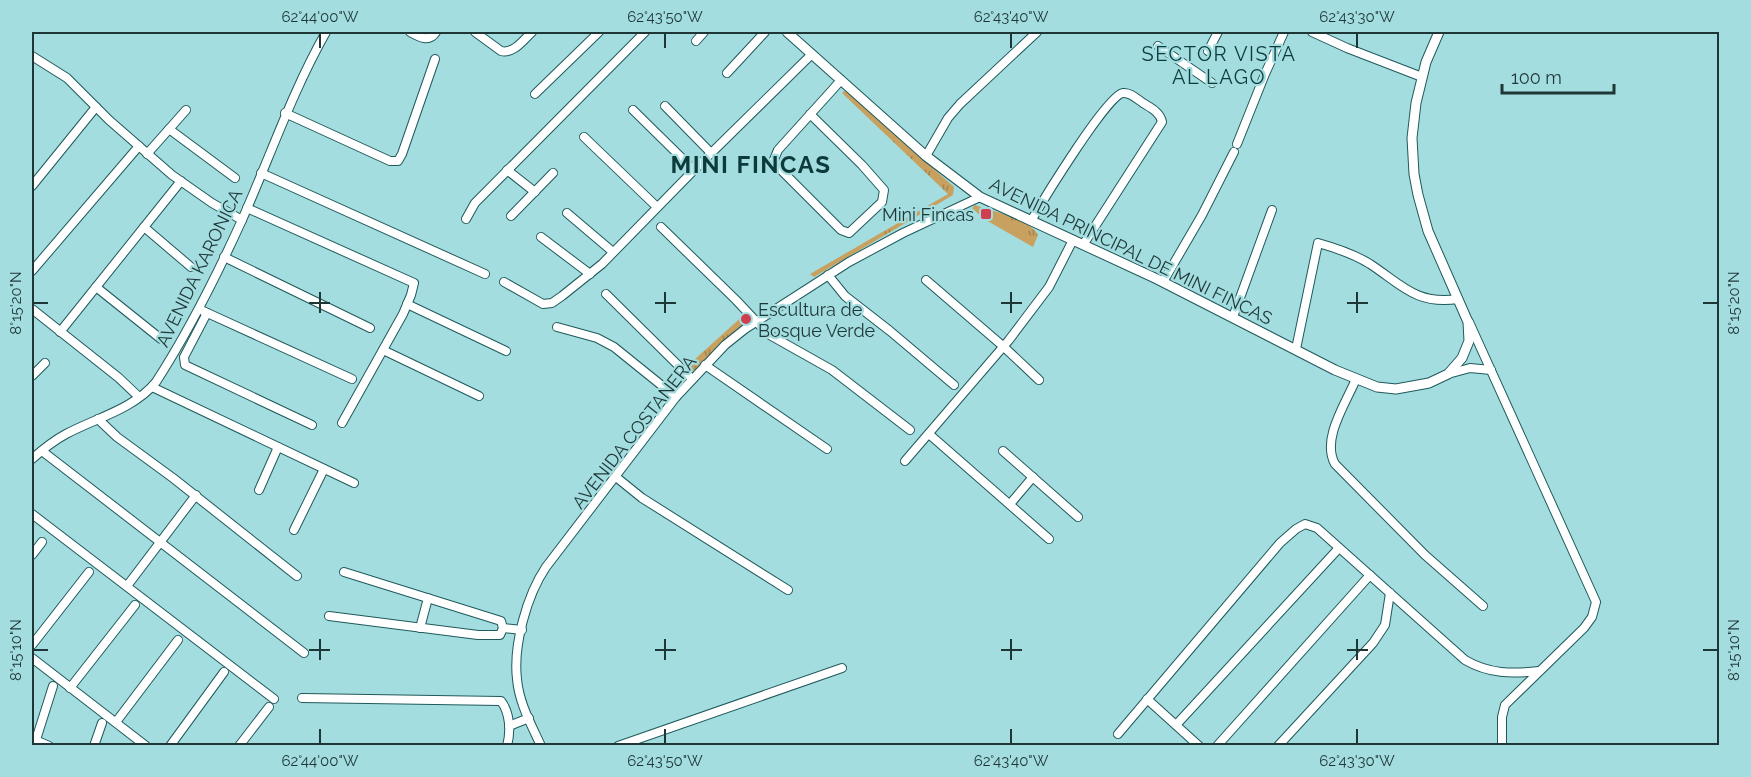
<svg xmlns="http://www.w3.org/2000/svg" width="1751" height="777" font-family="Raleway,sans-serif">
	<defs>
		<pattern id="grass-tufts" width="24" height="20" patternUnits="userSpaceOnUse" patternTransform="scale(1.5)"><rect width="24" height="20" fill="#c8a05f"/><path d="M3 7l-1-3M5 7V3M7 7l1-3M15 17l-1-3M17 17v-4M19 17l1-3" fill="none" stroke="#a2834f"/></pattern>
	</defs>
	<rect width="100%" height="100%" fill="#a3dddf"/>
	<!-- grass -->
	<g fill="url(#grass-tufts)">
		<path d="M846 90 954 187 953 195 814 277 810 274 948 194 842 93Z"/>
		<path d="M975 205C992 211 1030 219 1038 235L1033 247 984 219 972 208Z"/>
		<path d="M746 313 752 319 690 374 684 369Z"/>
	</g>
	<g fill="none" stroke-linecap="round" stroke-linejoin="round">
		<!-- minor casing -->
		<g stroke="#1f595b" stroke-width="10">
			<g id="minor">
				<path d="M410 32C419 37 429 43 436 32"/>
				<path d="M475 32 501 51C514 54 523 40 532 32"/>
				<path d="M1312 32 1347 48 1422 77"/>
				<path d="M696 41 704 32"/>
				<path d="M1158 46 1212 83"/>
				<path d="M1208 51 1218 32"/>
				<path d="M32 56 67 78 109 120 172 175 212 203 242 220"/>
				<path d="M727 73 765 32"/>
				<path d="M535 94 599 32"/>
				<path d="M665 106 711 153"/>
				<path d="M633 110 694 170"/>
				<path d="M285 113 390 161H398L402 154 435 59"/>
				<path d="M810 114 862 165 884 190 882 202 849 233 841 230 773 162 778 150 834 88 841 80"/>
				<path d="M169 129 235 178"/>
				<path d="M584 137 657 207"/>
				<path d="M1237 144 1265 74 1284 32"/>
				<path d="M147 154 186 110"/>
				<path d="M926 156 948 118 960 104 1037 32"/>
				<path d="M507 170 535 192"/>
				<path d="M261 173 485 274"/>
				<path d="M32 186 96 107"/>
				<path d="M247 208 414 283 411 295 403 314 342 423"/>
				<path d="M567 213 613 252"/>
				<path d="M511 216 553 173"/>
				<path d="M466 219 475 203 645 32"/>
				<path d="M1031 221C1042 202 1107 95 1123 93 1130 92 1137 99 1143 103 1151 108 1160 112 1162 122L1083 245"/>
				<path d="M144 227 191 267"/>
				<path d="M661 227 736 300 768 334 832 370 910 430"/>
				<path d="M541 237 590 274"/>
				<path d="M224 257 370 328"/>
				<path d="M32 271 139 146"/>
				<path d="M828 275 845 296 890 331 954 385"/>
				<path d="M926 280 1004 347 1039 380"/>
				<path d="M504 282 543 304 552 303 562 296 602 264 694 170 812 54"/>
				<path d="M1163 282 1202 215 1234 152"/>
				<path d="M96 287 161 339"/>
				<path d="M606 294 692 379"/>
				<path d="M407 304 506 351"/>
				<path d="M32 309 119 378 139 397"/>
				<path d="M203 311 352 379"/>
				<path d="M207 313 184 357 185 365 312 425"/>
				<path d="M1233 317 1272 210"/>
				<path d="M1469 322 1596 602 1592 617 1584 628 1505 705 1502 717V746"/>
				<path d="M557 327 597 338 614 347 676 397"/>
				<path d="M60 332 181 181"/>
				<path d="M1296 349 1318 243C1336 248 1354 254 1370 264 1402 285 1416 305 1458 299"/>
				<path d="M383 350 479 396"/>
				<path d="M705 365 827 449"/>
				<path d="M1448 374 1470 368 1491 370"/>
				<path d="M32 376 45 363"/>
				<path d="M1356 379C1346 403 1321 439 1335 464L1425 555 1483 606"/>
				<path d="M152 387 354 483"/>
				<path d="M98 419 117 437 173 478 297 576"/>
				<path d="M929 434 1049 539"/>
				<path d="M42 451 304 653"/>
				<path d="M1003 451 1078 517"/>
				<path d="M32 459C42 450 53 441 66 434 96 418 134 409 156 382 189 331 217 275 242 220 270 157 292 92 326 32"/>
				<path d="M905 461 1009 340 1049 287 1073 240"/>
				<path d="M616 477 642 498 788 590"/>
				<path d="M259 490 278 447"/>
				<path d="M1010 504 1033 477"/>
				<path d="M32 514 274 699"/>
				<path d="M294 530 324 469"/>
				<path d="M32 555 42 542"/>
				<path d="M344 572 501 621 503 628"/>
				<path d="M127 586 196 495"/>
				<path d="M329 616 478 635H500L503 628"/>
				<path d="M420 628 428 598"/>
				<path d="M503 628 522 630"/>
				<path d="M32 645 89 572"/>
				<path d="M32 658 146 746"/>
				<path d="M70 688 135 605"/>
				<path d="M302 698 501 701C510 713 511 731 507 746"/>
				<path d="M1147 699 1199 746"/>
				<path d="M116 722 178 640"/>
				<path d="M1176 725 1339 548"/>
				<path d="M509 726 529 718"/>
				<path d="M1118 734 1280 543 1296 529 1305 524 1317 528 1465 660C1489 674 1512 674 1539 671"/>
				<path d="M33 739 49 746"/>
				<path d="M34 746 53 686"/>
				<path d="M94 746 102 723"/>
				<path d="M170 746 224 672"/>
				<path d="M239 746 269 707"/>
				<path d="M541 746C531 724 519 703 517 679 513 645 527 595 546 567L676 397 725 345 745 329 849 262 903 233 980 197"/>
				<path d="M618 746 842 668"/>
				<path d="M1217 746 1370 575"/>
				<path d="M1278 746 1373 643 1385 625 1390 593"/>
			</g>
		</g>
		<!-- tertiary casing -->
		<g stroke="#1f595b" stroke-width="11">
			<path id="tertiary" d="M787 32 926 156 980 197 1157 279 1335 370 1377 387 1396 389 1429 383 1448 374 1462 358 1469 341 1468 322 1428 231 1418 195 1414 174 1412 138 1416 103 1426 62 1439 32"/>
		</g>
		<!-- minor -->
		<use href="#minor" stroke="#fff" stroke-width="8"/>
		<!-- tertiary -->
		<use href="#tertiary" stroke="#fff" stroke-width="9"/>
	</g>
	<!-- ticks -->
	<path fill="none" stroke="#1f3637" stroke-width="2" d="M320 33V48M665 33V48M1011 33V48M1357 33V48M320 292V313M665 292V313M1011 292V313M1357 292V313M33 303H48M309 303H330M655 303H676M1001 303H1022M1347 303H1368M1703 303H1718M320 639V660M665 639V660M1011 639V660M1357 639V660M33 650H48M309 650H330M655 650H676M1001 650H1022M1347 650H1368M1703 650H1718M320 729V744M665 729V744M1011 729V744M1357 729V744"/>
	<!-- markers -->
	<g fill="#cf3f4f" stroke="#a3dddf" stroke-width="2">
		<rect x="980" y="208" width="12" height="12" rx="3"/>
		<circle cx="746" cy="319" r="6"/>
	</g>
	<g text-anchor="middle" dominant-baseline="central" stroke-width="4.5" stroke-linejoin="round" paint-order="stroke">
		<!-- poi labels -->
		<g font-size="18" fill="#1f3637" stroke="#a3dddf" text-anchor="end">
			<text x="974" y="214">Mini Fincas</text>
			<text x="758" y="309" text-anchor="start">Escultura de<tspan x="758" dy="21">Bosque Verde</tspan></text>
		</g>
		<!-- street labels -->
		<g font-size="18" fill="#1f3637" stroke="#a3dddf">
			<text transform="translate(1131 251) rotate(26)">AVENIDA PRINCIPAL DE MINI FINCAS</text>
			<text transform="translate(199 268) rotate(-64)">AVENIDA KARONICA</text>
			<text transform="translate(634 432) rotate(-52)">AVENIDA COSTANERA</text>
		</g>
		<!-- neighbourhood labels -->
		<g font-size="20" letter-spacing="1.5" fill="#0d3a3b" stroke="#a3dddf">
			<text x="1219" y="54">SECTOR VISTA<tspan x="1219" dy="23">AL LAGO</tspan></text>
		</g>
		<!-- district labels -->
		<g font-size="24" font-weight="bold" letter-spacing="1.5" fill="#0d3a3b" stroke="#a3dddf">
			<text x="751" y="164">MINI FINCAS</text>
		</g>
	</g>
	<!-- border -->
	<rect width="1751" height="777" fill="none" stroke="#a3dddf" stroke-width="66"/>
	<!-- scale -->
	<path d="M1502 84v9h112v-9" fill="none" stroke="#1f3637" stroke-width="3"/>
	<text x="1511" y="84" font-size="18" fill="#1f3637" stroke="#a3dddf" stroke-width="4.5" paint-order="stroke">100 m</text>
	<rect x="33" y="33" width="1685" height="711" fill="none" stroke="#1f3637" stroke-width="2"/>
	<g font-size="15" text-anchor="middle" fill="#1f3637">
		<text x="320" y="22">62°44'00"W</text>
		<text x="665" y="22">62°43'50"W</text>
		<text x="1011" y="22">62°43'40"W</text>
		<text x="1357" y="22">62°43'30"W</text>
		<text transform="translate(16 303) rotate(-90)" y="5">8°15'20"N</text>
		<text transform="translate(1734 303) rotate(-90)" y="5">8°15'20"N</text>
		<text transform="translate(16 650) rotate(-90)" y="5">8°15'10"N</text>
		<text transform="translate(1734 650) rotate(-90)" y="5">8°15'10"N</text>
		<text x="320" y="766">62°44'00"W</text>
		<text x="665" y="766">62°43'50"W</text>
		<text x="1011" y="766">62°43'40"W</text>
		<text x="1357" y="766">62°43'30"W</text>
	</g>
</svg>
